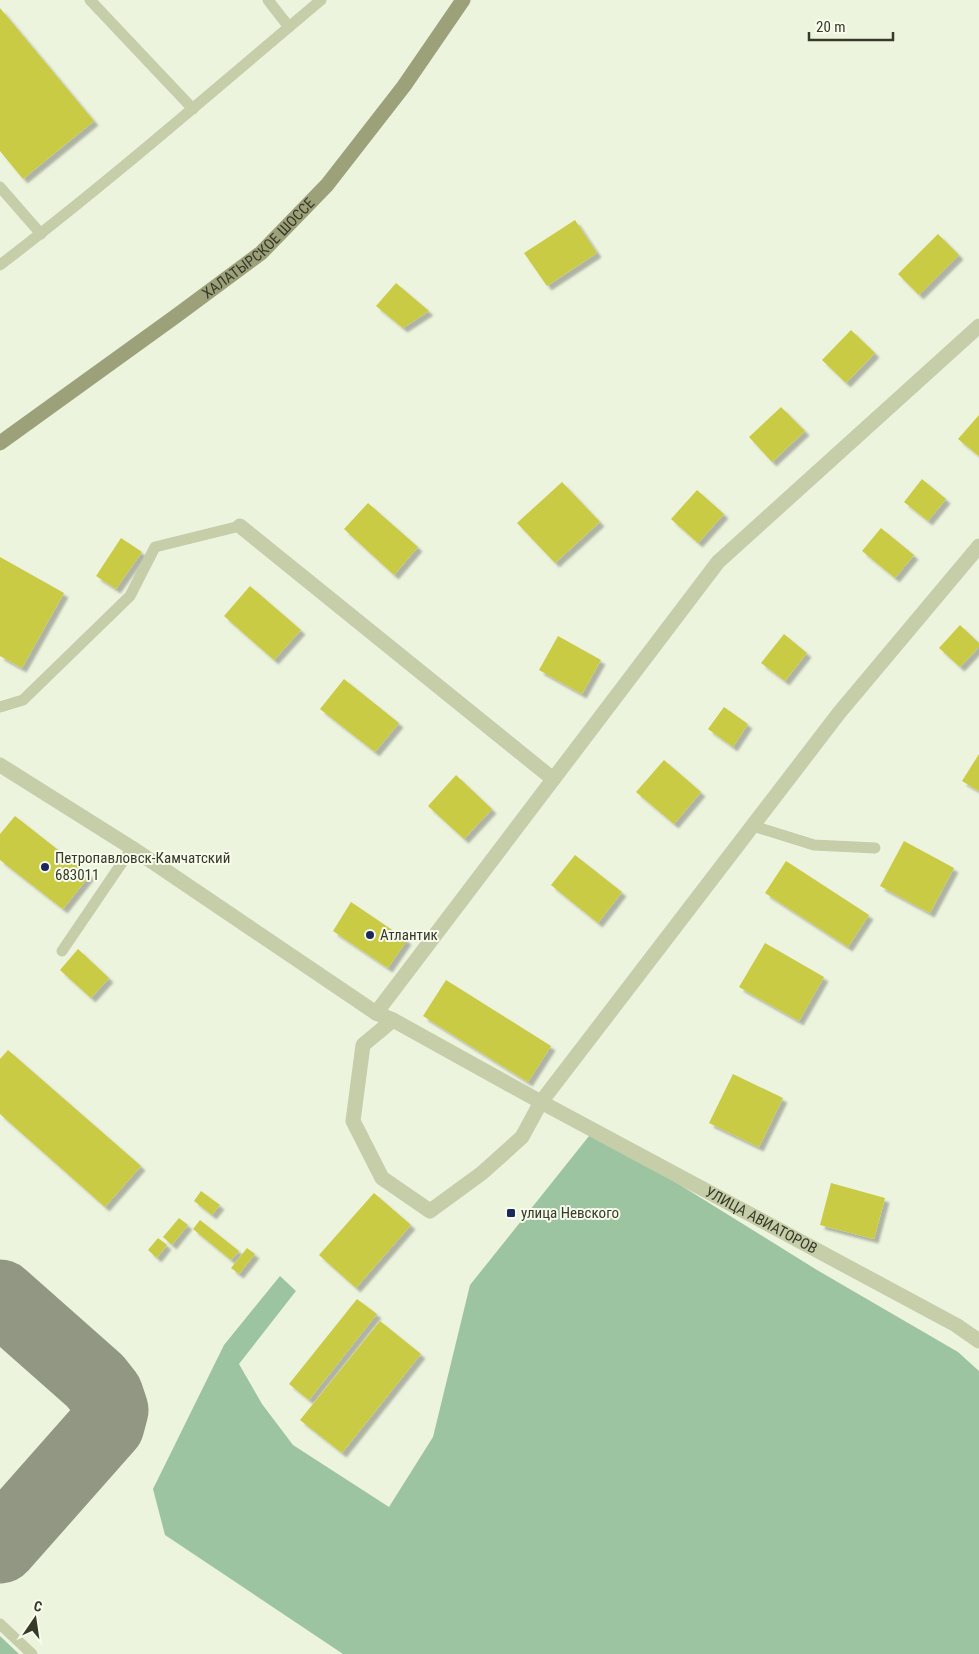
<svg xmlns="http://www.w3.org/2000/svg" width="979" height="1654" font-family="'Roboto Condensed',sans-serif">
	<defs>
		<filter id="shadow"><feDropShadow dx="4.5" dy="4.5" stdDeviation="1" flood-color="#0004"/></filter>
	</defs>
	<rect width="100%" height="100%" fill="#edf4de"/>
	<!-- green -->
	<g fill="#9dc4a1">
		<path d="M593 1131 817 1270 958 1352 979 1371V1654H343L165 1535 153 1489 224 1345 280 1276 296 1291 239 1364 262 1404 293 1445 389 1507 433 1437 470 1285Z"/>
		<path d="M0 1636 19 1654H0Z"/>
	</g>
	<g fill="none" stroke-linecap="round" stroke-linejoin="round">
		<!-- taxiway -->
		<path stroke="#929784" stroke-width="75" d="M0 1297 95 1381 106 1395 111 1410 107 1425 0 1546"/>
	</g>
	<!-- building -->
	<g fill="#cacb44" filter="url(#shadow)">
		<path d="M0 8 94 121 23 179 0 151Z"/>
		<path d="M575 220 597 253 547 286 524 253Z"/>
		<path d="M938 234 959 255 919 295 898 274Z"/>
		<path d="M396 283 429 311 403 328 376 306Z"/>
		<path d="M851 330 875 353 846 383 822 360Z"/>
		<path d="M781 407 805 431 772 462 749 437Z"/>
		<path d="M979 415V456L958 439Z"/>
		<path d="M922 479 946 499 928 521 904 502Z"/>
		<path d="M562 482 600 522 555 563 517 523Z"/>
		<path d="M697 490 724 514 698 543 671 519Z"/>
		<path d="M368 503 418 547 394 575 344 529Z"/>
		<path d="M881 528 914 555 895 578 862 551Z"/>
		<path d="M121 538 142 552 116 589 96 576Z"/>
		<path d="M0 557 64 593 22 668 0 656Z"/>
		<path d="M250 586 301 630 274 660 224 616Z"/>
		<path d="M960 625 979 643V647L960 667 939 648Z"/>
		<path d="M784 634 807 653 785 681 761 663Z"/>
		<path d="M558 636 601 660 582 694 539 670Z"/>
		<path d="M344 679 399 723 375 752 320 709Z"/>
		<path d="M724 707 748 724 733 747 708 729Z"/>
		<path d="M979 754V791L962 781Z"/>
		<path d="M664 760 701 792 674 824 636 792Z"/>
		<path d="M456 775 492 809 464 839 428 806Z"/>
		<path d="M15 816 90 875 63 909 0 860V834Z"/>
		<path d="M904 841 954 868 930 913 880 886Z"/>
		<path d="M575 855 622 892 598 923 551 885Z"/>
		<path d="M786 861 869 915 848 947 765 893Z"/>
		<path d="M351 902 407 940 388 968 333 931Z"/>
		<path d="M765 943 824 977 799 1021 739 987Z"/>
		<path d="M78 949 109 978 91 998 60 970Z"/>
		<path d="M446 980 551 1046 528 1082 423 1016Z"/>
		<path d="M8 1050 141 1166 105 1207 0 1114V1059Z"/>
		<path d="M733 1074 783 1098 759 1147 709 1123Z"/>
		<path d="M831 1183 885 1198 874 1239 820 1225Z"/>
		<path d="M201 1191 220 1205 212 1215 194 1201Z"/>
		<path d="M374 1193 411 1225 356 1288 319 1255Z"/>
		<path d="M179 1218 188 1225 172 1245 163 1237Z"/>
		<path d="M200 1220 239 1251 231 1260 193 1229Z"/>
		<path d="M158 1238 167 1245 157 1258 148 1250Z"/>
		<path d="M247 1248 255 1254 239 1274 231 1268Z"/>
		<path d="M357 1299 377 1314 309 1400 289 1384Z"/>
		<path d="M380 1321 421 1354 342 1453 300 1420Z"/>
	</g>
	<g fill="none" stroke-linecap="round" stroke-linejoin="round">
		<!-- lane -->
		<g stroke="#c5cda9" stroke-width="11">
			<path d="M90 0 193 109"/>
			<path d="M268 0 289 27"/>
			<path d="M0 187 41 234"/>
			<path d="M0 265C110 181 215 89 321 0"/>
			<path d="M0 707 23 700 130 596 155 547 240 526"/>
			<path d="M753 826 814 845 875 848"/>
			<path d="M62 951 132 848"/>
			<path d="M0 1624 32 1654"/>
		</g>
		<!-- street -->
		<g stroke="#c5cda9" stroke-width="15">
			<path d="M240 526 553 779"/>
			<path id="s1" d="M0 765 132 848 376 1013 393 1020 541 1102 956 1325 979 1341"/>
			<path d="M376 1013 718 562 979 326"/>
			<path d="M393 1020 363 1045 353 1121 382 1178 430 1211 482 1173 522 1137 541 1102 839 713 979 546"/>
		</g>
		<!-- secondary -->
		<path stroke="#9ca17a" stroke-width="15" id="s2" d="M0 443 176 316 261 253 327 185 404 86 463 0"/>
	</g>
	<!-- markers -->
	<g fill="#1c275d" stroke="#f6fbeb" stroke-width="2">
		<circle cx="45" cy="867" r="5"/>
		<circle cx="370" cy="935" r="5"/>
		<rect x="506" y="1208" width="10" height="10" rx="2.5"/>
	</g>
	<g text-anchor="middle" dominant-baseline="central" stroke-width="4" stroke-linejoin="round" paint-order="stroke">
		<!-- street labels -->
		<g font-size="15" fill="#383a29" stroke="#f6fbeb">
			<text stroke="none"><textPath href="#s2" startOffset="324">ХАЛАТЫРСКОЕ ШОССЕ</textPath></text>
			<text stroke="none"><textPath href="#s1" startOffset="888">УЛИЦА АВИАТОРОВ</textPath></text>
		</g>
		<!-- poi labels -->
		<g font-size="15" fill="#383a29" stroke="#f6fbeb" text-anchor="start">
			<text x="55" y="858">Петропавловск-Камчатский<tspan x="55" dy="17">683011</tspan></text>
			<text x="380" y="935">Атлантик</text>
			<text x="521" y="1213">улица Невского</text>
		</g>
	</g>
	<!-- north arrow -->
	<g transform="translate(35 1619) rotate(13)" stroke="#f6fbeb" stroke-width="4" paint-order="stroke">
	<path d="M0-4L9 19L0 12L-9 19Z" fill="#383a29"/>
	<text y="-8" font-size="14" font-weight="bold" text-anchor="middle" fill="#383a29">С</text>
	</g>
	<!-- scale -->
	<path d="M809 32v8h84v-8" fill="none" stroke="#383a29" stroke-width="2.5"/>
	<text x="816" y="32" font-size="15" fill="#383a29" stroke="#f6fbeb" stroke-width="4" paint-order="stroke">20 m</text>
</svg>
